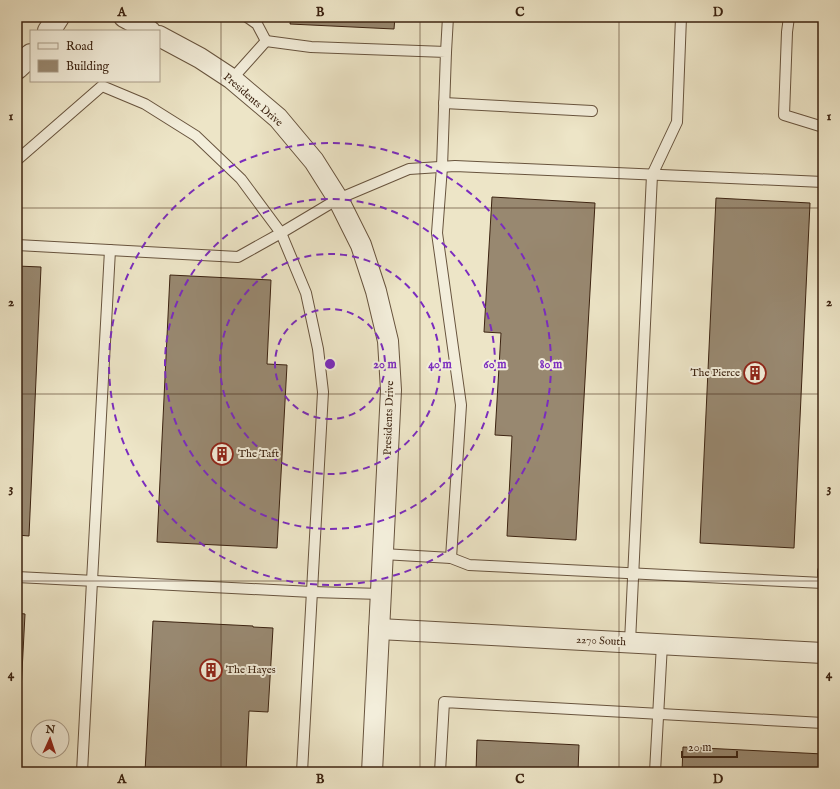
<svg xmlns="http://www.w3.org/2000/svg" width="840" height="789" font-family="'IM FELL English',serif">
	<rect width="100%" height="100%" fill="#ede5c7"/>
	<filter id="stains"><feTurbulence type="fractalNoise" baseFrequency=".005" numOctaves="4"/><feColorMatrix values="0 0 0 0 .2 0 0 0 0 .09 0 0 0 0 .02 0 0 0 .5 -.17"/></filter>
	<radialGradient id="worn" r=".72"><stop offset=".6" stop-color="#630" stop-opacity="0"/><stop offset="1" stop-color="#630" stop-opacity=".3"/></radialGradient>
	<!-- building -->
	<g fill="#988870" stroke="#3c2311">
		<path d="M291 17H395L394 29 290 24Z"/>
		<path d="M492 197 595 203 576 540 507 536 512 436 495 435 501 333 484 332Z"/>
		<path d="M716 198 810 203 794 548 700 543Z"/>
		<path d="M17 266 41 267 29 536 17 535Z"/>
		<path d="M170 275 271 280 267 364 287 365 277 548 157 542Z"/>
		<path d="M17 613 25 614 17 768Z"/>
		<path d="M153 621 253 626V627L273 628 268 712 249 711 246 772H145Z"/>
		<path d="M477 740 579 745 578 772H476Z"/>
		<path d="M683 747 823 754V772H682Z"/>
	</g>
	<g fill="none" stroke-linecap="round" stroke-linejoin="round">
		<!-- service casing -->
		<g stroke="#68543e" stroke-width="12">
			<g id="service">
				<path d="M789 17 787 32 784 115 823 127"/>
				<path d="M266 41 311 47 446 52 442 167 437 233 461 405 451 558"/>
				<path d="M446 52 448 17"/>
				<path d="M232 79 266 41 257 24 247 17"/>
				<path d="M444 103 592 111"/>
				<path d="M17 160 102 86 145 104 196 136 241 179 281 233 306 293 318 349 323 392 302 772"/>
				<path d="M17 245 238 257 281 233 338 199 409 169 455 166 823 182"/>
				<path d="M383 554 451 558 469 565 823 583"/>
				<path d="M17 577 312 592 381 594"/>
				<path d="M823 583V571"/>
				<path d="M630 642 652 175 677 122 681 17"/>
				<path d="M82 772 92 581 110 250"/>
				<path d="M440 772 444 702 823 723"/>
				<path d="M655 772 662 644"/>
			</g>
		</g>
		<!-- minor casing -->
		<g stroke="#68543e" stroke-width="22">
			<g id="minor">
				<path d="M124 17 150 31"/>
				<path d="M159 36 200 58 232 79 278 118 314 161 338 199 361 245 376 291 388 341 391 390 372 772"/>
				<path d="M379 629 823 653"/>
			</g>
		</g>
		<!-- tertiary casing -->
		<g stroke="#68543e" stroke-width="24">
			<g id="tertiary">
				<path d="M49 31 58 17"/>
				<path d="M17 68 31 55"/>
			</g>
		</g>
		<!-- service -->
		<use href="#service" stroke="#f3eedb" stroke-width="10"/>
		<!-- minor -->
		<use href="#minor" stroke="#f3eedb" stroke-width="20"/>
		<!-- tertiary -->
		<use href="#tertiary" stroke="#f3eedb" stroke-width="22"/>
	</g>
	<!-- grid -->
	<path fill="none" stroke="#3c2311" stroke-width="1" stroke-opacity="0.55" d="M221 17V772M420 17V772M619 17V772M17 208H823M17 394H823M17 581H823"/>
	<!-- distance rings -->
	<g fill="none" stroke="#7b2cbf" stroke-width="2" stroke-dasharray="7 5">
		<circle cx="330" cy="364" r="55"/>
		<circle cx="330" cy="364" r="110"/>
		<circle cx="330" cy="364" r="165"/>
		<circle cx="330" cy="364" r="221"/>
	</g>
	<!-- icons -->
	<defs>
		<g id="building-ring" transform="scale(1.15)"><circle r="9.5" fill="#f3eedb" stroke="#8f2418" stroke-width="1.5"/><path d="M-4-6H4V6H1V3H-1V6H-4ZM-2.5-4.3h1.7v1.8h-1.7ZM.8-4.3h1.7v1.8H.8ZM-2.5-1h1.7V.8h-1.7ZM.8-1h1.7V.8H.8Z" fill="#8f2418"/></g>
	</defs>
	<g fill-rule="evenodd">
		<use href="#building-ring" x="755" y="373"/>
		<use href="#building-ring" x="222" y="454"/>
		<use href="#building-ring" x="211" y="670"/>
	</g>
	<g text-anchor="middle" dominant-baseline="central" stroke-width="4" stroke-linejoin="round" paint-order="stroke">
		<!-- street labels -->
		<g font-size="11" fill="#3c2311" stroke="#f3eedb">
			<text transform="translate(253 100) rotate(41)">Presidents Drive</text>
			<text transform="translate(389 418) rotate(-88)">Presidents Drive</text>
			<text transform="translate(601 641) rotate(3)">2270 South</text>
		</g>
		<!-- poi labels -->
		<g font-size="11" fill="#3c2311" stroke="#f3eedb" text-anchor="start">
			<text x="740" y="373" text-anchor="end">The Pierce</text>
			<text x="238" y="454">The Taft</text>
			<text x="226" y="670">The Hayes</text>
		</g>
	</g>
	<circle cx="330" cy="364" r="6" fill="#7b2cbf" stroke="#f3eedb" stroke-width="2"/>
	<g font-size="12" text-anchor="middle" font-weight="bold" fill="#7b2cbf" stroke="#f3eedb" stroke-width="4" stroke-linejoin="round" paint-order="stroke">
		<text x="385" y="368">20 m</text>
		<text x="440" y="368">40 m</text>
		<text x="495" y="368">60 m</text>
		<text x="551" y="368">80 m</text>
	</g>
	<!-- margin -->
	<rect width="840" height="789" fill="none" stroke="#ede5c7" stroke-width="44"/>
	<!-- legend -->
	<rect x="30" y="30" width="130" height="52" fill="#f3eedb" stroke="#aa9d8a"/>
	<rect x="38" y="43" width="20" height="6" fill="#f3eedb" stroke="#aa9d8a"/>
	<text x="66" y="50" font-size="12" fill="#3c2311">Road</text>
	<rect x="38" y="60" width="20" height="12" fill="#988870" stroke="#aa9d8a"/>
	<text x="66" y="70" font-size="12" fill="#3c2311">Building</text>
	<!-- north arrow -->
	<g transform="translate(50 739) rotate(3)"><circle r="19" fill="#f3eedb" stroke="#aa9d8a"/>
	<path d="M0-3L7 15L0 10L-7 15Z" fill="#8f2418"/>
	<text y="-6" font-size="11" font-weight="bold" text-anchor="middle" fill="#3c2311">N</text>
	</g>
	<!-- scale -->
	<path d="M682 751v6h55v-6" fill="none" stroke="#3c2311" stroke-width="2"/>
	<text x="688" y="751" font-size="12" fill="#3c2311" stroke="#f3eedb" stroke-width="3" paint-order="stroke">20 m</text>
	<rect x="22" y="22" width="796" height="745" fill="none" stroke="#3c2311" stroke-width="1.5"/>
	<g font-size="13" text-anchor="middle" font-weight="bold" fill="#3c2311">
		<text x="122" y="16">A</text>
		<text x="320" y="16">B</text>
		<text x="520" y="16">C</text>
		<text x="718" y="16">D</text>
		<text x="11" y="120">1</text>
		<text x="829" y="120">1</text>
		<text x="11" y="306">2</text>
		<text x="829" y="306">2</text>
		<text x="11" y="492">3</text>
		<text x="829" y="492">3</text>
		<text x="11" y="678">4</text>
		<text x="829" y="678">4</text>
		<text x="122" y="783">A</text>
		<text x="320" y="783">B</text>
		<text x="520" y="783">C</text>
		<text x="718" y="783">D</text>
	</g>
	<rect width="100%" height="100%" filter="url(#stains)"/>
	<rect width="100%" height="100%" fill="url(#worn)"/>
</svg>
